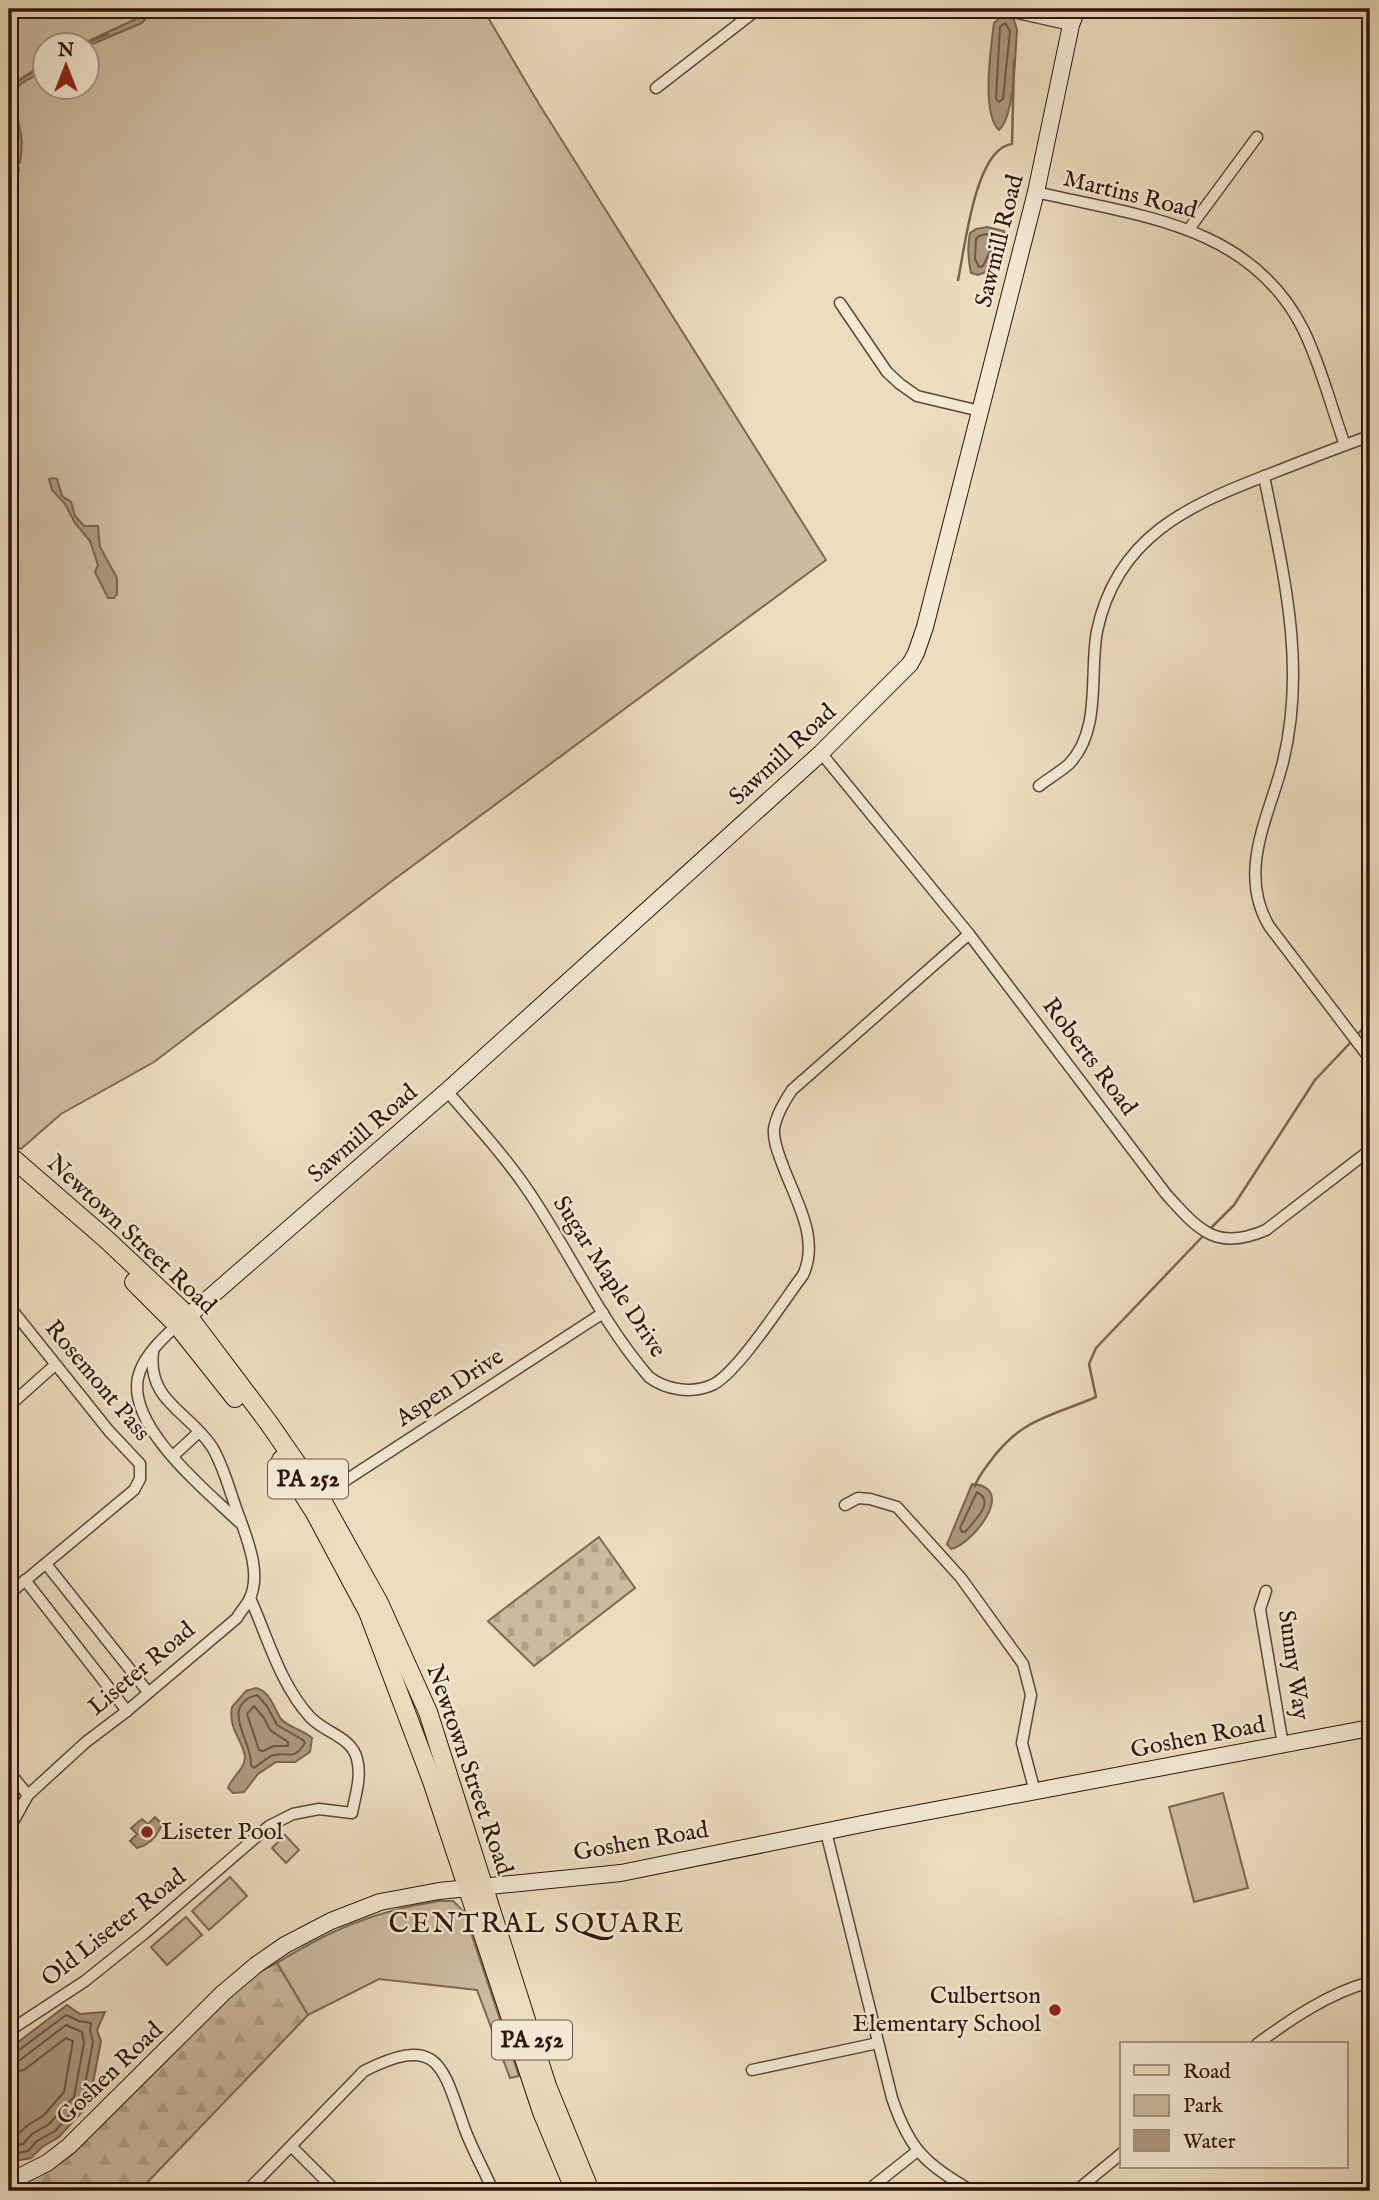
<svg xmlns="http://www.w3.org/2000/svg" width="1379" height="2200" font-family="'IM FELL English',serif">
	<defs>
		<pattern id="forest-firs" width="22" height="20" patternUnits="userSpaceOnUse" patternTransform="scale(1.75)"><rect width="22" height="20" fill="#ccbba0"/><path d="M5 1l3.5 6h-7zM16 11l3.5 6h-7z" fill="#b0a088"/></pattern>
		<pattern id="cemetery-stones" width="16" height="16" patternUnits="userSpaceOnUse" patternTransform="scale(1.75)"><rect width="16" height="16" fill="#ccbba0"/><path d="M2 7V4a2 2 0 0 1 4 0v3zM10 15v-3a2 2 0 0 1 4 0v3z" fill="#b0a088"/></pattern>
	</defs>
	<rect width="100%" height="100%" fill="#ecddbf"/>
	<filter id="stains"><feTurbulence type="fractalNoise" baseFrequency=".00286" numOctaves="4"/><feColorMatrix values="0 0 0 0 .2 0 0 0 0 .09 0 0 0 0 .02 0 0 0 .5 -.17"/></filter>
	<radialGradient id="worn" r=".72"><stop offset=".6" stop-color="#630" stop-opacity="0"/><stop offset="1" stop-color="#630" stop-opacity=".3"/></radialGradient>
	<!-- green -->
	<g fill="#ccbba0" stroke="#7e6854" stroke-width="2" fill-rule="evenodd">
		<path d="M9 9H483L539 104 826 560 392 881 154 1062 61 1114 21 1149 9 1139ZM46 46H88V88H46Z"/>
		<path d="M1223 1793 1248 1888 1194 1902 1169 1807Z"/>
		<path d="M285 1835 299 1850 286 1863 272 1848Z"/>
		<path d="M230 1877 247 1896 209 1930 192 1911Z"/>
		<path d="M439 1901H453L464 1912 519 2076 510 2078 477 1990 379 1979 308 2015 277 1963C332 1929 375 1911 439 1901Z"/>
		<path d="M186 1917 202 1935 167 1965 151 1947Z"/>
	</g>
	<!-- forest -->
	<path fill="url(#forest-firs)" stroke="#7e6854" stroke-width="2" d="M277 1963 308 2015 139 2191H9V2187L43 2173 70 2156 173 2054 245 1978Z"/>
	<!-- cemetery -->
	<path fill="url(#cemetery-stones)" stroke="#7e6854" stroke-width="2" d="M599 1537 635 1588 534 1666 488 1621Z"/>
	<!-- water -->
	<g fill="#ac9981" stroke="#7a6451" stroke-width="2">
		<path d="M146 9H153L142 23 88 46 80 45 136 19Z"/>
		<path d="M1004 14 1014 20 1017 30C1015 53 1015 116 999 130 981 113 991 47 994 23Z"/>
		<path d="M45 65V70L22 83 9 94V87Z"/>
		<path d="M9 104C21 120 24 142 20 162L18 164 19 171 9 185Z"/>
		<path d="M987 227 1004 231 1006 237 989 271 978 275 971 273C968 259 967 247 970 233L976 229Z"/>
		<path d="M53 478 57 479 62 496 71 502 75 516 84 526H98L100 547 117 578V594L114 598H108L95 572 98 565 90 541 75 523 65 504 52 490 49 479Z"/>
		<path d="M972 1484C1018 1487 973 1544 951 1549L947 1544Z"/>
		<path d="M256 1688C271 1692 273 1707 281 1719 288 1727 303 1730 312 1738L310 1752 295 1762H276L258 1774 244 1792 233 1793 228 1788C231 1778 245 1769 245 1757 243 1740 228 1729 232 1707L246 1691Z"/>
		<path d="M155 1817 162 1824C157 1837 150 1845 137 1848L130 1841 137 1834 131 1828 142 1819 148 1824Z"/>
		<path d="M67 2005 80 2014 105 2012 97 2030 101 2041 89 2104 59 2137 42 2147 31 2158 9 2162V2049Z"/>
	</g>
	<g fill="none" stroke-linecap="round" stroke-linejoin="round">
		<!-- shore -->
		<g stroke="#6e5644" stroke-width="2">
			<path d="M1005 23 1010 31 1003 99 999 102 996 99 1000 27Z"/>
			<path d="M987 234 995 236 996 240 983 266 979 267 975 259 976 239 979 236Z"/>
			<path d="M977 1492C996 1502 974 1521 965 1532H962L960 1528Z"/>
			<path d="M257 1695 267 1706 277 1725 303 1740 305 1743C294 1761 288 1752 274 1755 267 1757 260 1764 254 1768L251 1765C253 1742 218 1706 257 1695Z"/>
			<path d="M254 1706 264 1718 270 1730 288 1742V1746H274L263 1751 259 1750 247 1714Z"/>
			<path d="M9 2054 15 2053 66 2015 79 2021 91 2023 90 2030 93 2042 82 2101 55 2131 37 2141 28 2151 9 2155"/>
			<path d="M9 2063 20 2060 66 2025 82 2032 84 2043 74 2097 49 2124 32 2134 23 2144 9 2146"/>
			<path d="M9 2073 24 2070 66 2038 73 2041 64 2092 43 2116 28 2125 18 2134 9 2136"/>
		</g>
		<!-- stream -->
		<g stroke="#7a6451" stroke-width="2.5">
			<path d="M79 46 108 34"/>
			<path d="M9 87 46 62"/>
			<path d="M9 104 15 112"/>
			<path d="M958 280C965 248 975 148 1012 144L1014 60"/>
			<path d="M1356 1036 1370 1021"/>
			<path d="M1209 1230 1234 1205 1315 1080 1352 1041"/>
			<path d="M975 1486C978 1477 984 1470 989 1463 1021 1418 1050 1417 1096 1397L1089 1364 1096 1348 1204 1235"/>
		</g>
		<!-- street casing -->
		<g stroke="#5e4636" stroke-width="13">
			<g id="street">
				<path d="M1000 9 1071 25"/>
				<path d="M656 88 758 9"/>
				<path d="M1036 192C1138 216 1250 224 1303 329 1321 365 1331 407 1345 445"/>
				<path d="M1189 229 1257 137"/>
				<path d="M840 303 887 372 900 384 917 396 980 411"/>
				<path d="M1264 476C1283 572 1307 664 1283 762 1269 817 1237 871 1269 926L1370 1059"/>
				<path d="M821 753 969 934 1166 1194C1198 1229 1215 1252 1266 1230L1370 1150"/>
				<path d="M1039 786C1048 779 1060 772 1069 764 1102 730 1089 673 1097 631 1117 536 1189 505 1270 474 1303 461 1336 448 1370 436"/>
				<path d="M447 1091C475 1124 505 1156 529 1192 570 1252 601 1322 649 1377 666 1390 692 1394 712 1385 737 1374 784 1300 803 1275 820 1239 796 1201 783 1166 779 1155 773 1142 774 1129 776 1115 784 1102 792 1090L969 934"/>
				<path d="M9 1306 109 1431 140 1464V1479L134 1490 9 1594"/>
				<path d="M177 1325C164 1337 146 1354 140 1371 120 1422 207 1491 239 1522"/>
				<path d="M9 1406 55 1365"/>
				<path d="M173 1456 199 1432"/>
				<path d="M320 1497 603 1313"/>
				<path d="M845 1505 858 1498 870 1499 897 1507 961 1578 1023 1664 1031 1695 1022 1743 1035 1792"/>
				<path d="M46 1564 148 1692"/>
				<path d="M25 1580 127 1711"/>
				<path d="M1266 1591 1260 1609 1283 1745"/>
				<path d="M9 1772 28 1795"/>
				<path d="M9 1829 28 1795 86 1742 127 1711 237 1618C240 1612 246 1606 249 1600 264 1571 243 1530 234 1502 228 1485 222 1463 212 1447 190 1412 147 1402 153 1352"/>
				<path d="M826 1832 892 2098C909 2149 926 2165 972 2191"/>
				<path d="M9 2031 85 1981 145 1933 269 1826 293 1814 319 1809 352 1813C355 1796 362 1777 357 1759 352 1737 325 1733 310 1717 280 1684 268 1638 250 1598"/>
				<path d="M1257 2044C1291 2019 1329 1993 1370 1982"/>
				<path d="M752 2070 878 2043"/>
				<path d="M292 2147 336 2191"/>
				<path d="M247 2191 364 2071C438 2034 442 2064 464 2127 472 2149 484 2170 493 2191"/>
				<path d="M867 2191 916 2152"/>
				<path d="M1076 2191 1122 2153"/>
				<path d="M1364 2191 1370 2186"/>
			</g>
		</g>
		<!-- secondary casing -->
		<g stroke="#2f1408" stroke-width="18">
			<g id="secondary">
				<path d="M178 1325 449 1089 821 753 910 664 916 653 925 627 1036 192 1071 25 1077 9"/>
				<path d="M9 2182 47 2163 69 2146 223 1993 256 1965 285 1945 331 1921 380 1902 439 1891 621 1873 877 1821 1370 1728"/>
			</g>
		</g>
		<!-- primary casing -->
		<g stroke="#2f1408" stroke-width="20">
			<g id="primary">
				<path d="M9 1155 106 1239 188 1316 268 1422 320 1497 379 1603 428 1712 547 2086 590 2191"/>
				<path d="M134 1282 177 1325 235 1398"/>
				<path d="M281 1460 314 1511 368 1612 432 1781 542 2112 575 2191"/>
			</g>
		</g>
		<!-- street -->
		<use href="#street" stroke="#f3e9d5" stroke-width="10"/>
		<!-- secondary -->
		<use href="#secondary" stroke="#f3e9d5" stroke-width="16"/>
		<!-- primary -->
		<use href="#primary" stroke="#ecddbf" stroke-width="18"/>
	</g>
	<!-- markers -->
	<g fill="#8f2418" stroke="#f3e9d5" stroke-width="2.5">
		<circle cx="147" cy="1832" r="7"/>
		<circle cx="1055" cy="2010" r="7"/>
	</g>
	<g text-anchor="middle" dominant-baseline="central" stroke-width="5" stroke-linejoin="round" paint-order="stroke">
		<!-- shield labels -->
		<g fill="#f3e9d5" stroke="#6a5446" stroke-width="2">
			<rect x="268" y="1459.5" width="80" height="39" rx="5"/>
			<rect x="492" y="2020.5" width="80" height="39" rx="5"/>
		</g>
		<g font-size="23" font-weight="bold" fill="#2f1408">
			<text x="308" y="1479">PA 252</text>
			<text x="532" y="2040">PA 252</text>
		</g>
		<!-- street labels -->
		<g font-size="24" fill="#2f1408" stroke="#f3e9d5">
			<text transform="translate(1130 195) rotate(14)">Martins Road</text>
			<text transform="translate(1000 241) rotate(-76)">Sawmill Road</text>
			<text transform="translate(783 755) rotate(-43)">Sawmill Road</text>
			<text transform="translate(1089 1057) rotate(53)">Roberts Road</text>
			<text transform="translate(363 1134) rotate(-41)">Sawmill Road</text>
			<text transform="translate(131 1235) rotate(43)">Newtown Street Road</text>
			<text transform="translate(609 1277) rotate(57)">Sugar Maple Drive</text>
			<text transform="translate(97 1381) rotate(50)">Rosemont Pass</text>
			<text transform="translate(450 1388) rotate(-33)">Aspen Drive</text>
			<text transform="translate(1293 1665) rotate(82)">Sunny Way</text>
			<text transform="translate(142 1669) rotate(-40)">Liseter Road</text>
			<text transform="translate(1198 1738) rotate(-11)">Goshen Road</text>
			<text transform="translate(469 1770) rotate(71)">Newtown Street Road</text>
			<text transform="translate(641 1842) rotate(-10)">Goshen Road</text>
			<text transform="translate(114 1928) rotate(-38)">Old Liseter Road</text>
			<text transform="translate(110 2074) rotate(-44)">Goshen Road</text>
		</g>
		<!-- poi labels -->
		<g font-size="24" fill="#2f1408" stroke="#f3e9d5" text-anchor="start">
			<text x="161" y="1832">Liseter Pool</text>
			<text x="1041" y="1996" text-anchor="end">Culbertson<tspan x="1041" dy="28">Elementary School</tspan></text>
		</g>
		<!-- quarter labels -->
		<g font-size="28" letter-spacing="2" fill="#2f1408" stroke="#f3e9d5">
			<text x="537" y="1924">CENTRAL SQUARE</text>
		</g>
	</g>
	<!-- margin -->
	<rect width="1379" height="2200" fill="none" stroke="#ecddbf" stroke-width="35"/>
	<rect x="10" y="10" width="1358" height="2179" fill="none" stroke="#2f1408" stroke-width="3.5"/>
	<rect x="18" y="18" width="1344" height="2165" fill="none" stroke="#2f1408" stroke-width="2"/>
	<!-- legend -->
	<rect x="1120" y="2042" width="228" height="126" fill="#f3e9d5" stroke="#a59483" stroke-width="2"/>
	<rect x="1134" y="2065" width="35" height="10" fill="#ecddbf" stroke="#a59483" stroke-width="2"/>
	<text x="1183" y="2078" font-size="21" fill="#2f1408">Road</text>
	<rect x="1134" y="2095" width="35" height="21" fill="#ccbba0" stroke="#a59483" stroke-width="2"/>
	<text x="1183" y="2112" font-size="21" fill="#2f1408">Park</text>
	<rect x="1134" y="2130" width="35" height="21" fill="#ac9981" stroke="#a59483" stroke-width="2"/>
	<text x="1183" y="2148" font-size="21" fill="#2f1408">Water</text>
	<!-- north arrow -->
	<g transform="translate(66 66)"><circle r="33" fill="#f3e9d5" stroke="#a59483" stroke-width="2"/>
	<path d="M0-5L12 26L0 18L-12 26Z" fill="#8f2418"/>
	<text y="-10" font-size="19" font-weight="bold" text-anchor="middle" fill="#2f1408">N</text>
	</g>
	<rect width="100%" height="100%" filter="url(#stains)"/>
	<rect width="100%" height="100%" fill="url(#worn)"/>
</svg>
